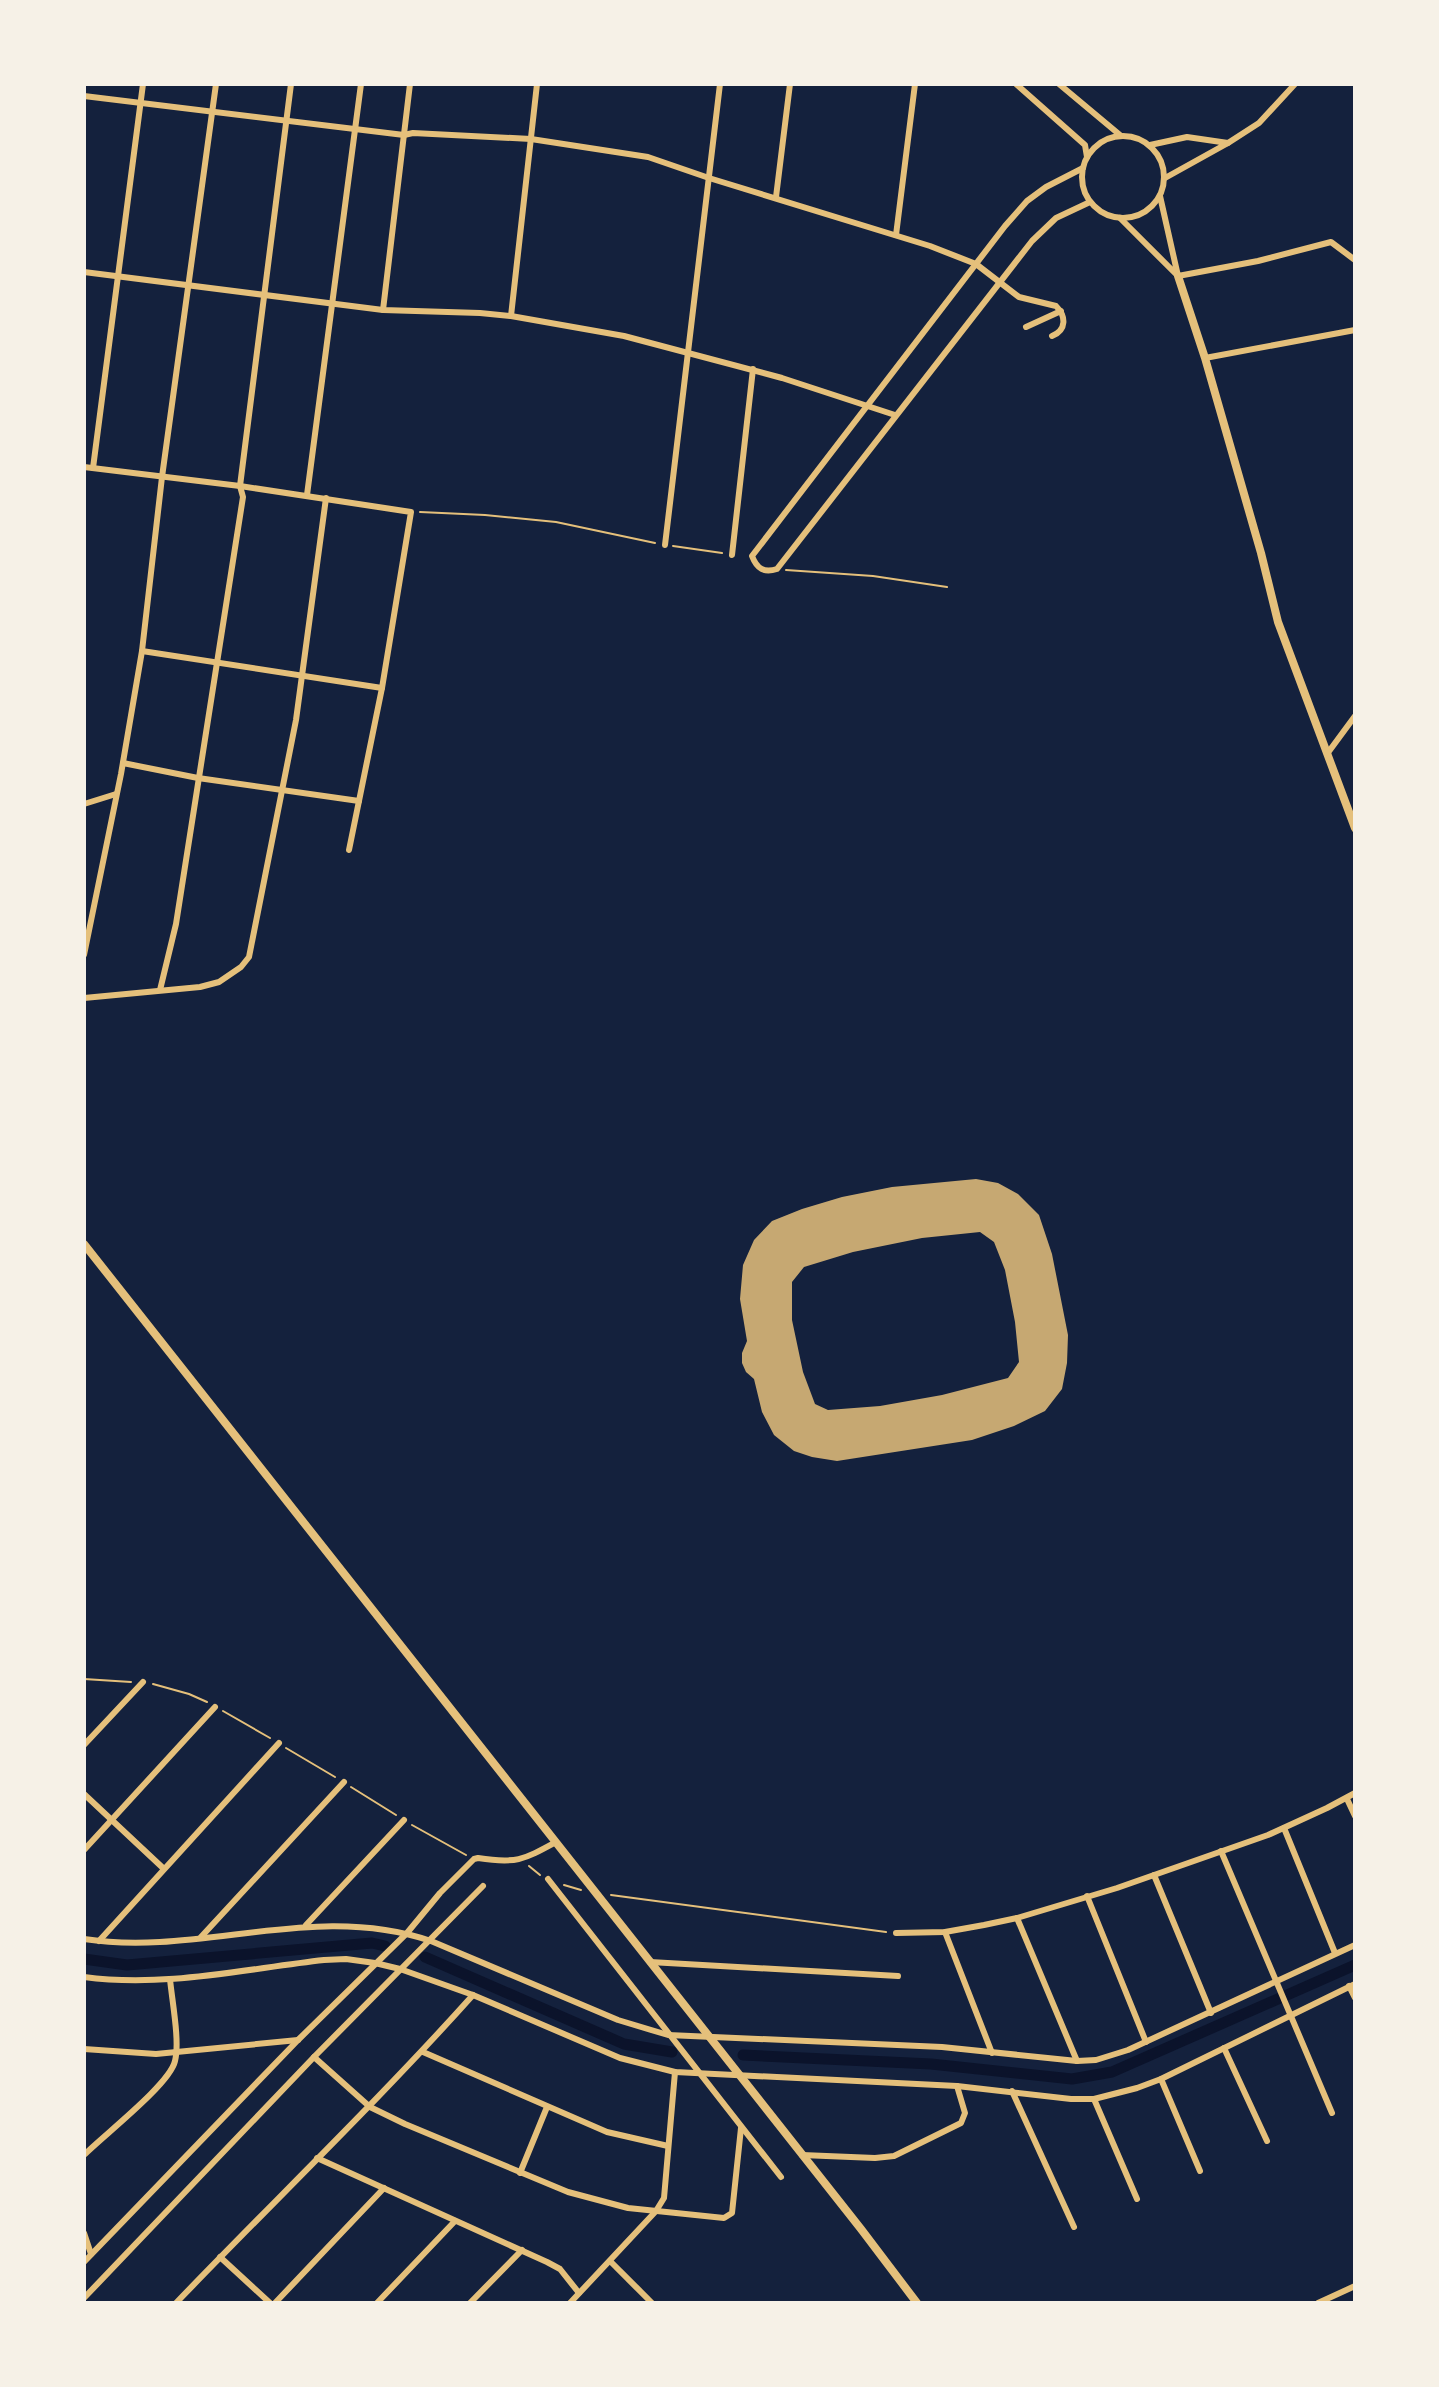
<svg xmlns="http://www.w3.org/2000/svg" width="1439" height="2387" font-family="Commissioner,sans-serif">
	<rect width="100%" height="100%" fill="#14213d"/>
	<g fill="none" stroke-linecap="round" stroke-linejoin="round">
		<!-- canal -->
		<g stroke="#0b132b" stroke-width="11">
			<path d="M425 1957 624 2044 672 2052"/>
			<path d="M84 1959 127 1965 372 1943 385 1946"/>
			<path d="M743 2055 931 2064 1072 2079 1112 2072 1355 1965"/>
		</g>
	</g>
	<!-- building -->
	<path fill="#c6a872" fill-rule="evenodd" d="M976 1179 998 1183 1018 1194 1039 1215 1052 1254 1068 1335 1067 1363 1062 1389 1045 1411 1014 1426 972 1440 837 1461 812 1457 794 1451 774 1435 762 1412 754 1379 746 1372 742 1363V1353L747 1341 740 1299 743 1265 754 1240 772 1221 802 1209 842 1197 892 1187ZM980 1232 994 1242 1005 1270 1015 1322 1019 1362 1008 1378 942 1395 880 1406 828 1410 815 1404 803 1372 792 1320V1282L804 1267 853 1252 922 1238Z"/>
	<g fill="none" stroke-linecap="round" stroke-linejoin="round">
		<!-- path -->
		<g stroke="#e5c07b" stroke-width="2">
			<path d="M420 512 485 515 556 522 655 543"/>
			<path d="M673 546 722 553"/>
			<path d="M786 570 873 576 947 587"/>
			<path d="M84 1679 131 1682"/>
			<path d="M153 1684 189 1694 207 1702"/>
			<path d="M223 1711 270 1738"/>
			<path d="M286 1748 335 1777"/>
			<path d="M351 1787 396 1815"/>
			<path d="M412 1825 466 1855"/>
			<path d="M529 1866 540 1875"/>
			<path d="M564 1885 581 1890"/>
			<path d="M611 1895 886 1932"/>
		</g>
		<!-- minor -->
		<g stroke="#e5c07b" stroke-width="6">
			<path d="M1016 84 1085 145 1087 157"/>
			<path d="M1059 84 1120 135"/>
			<path d="M84 96 404 135 413 133 531 139 648 157 709 178 930 246 976 264 1019 297 1056 306C1066 316 1067 330 1052 336"/>
			<circle cx="1123" cy="177" r="41"/>
			<path d="M1228 143 1259 123 1295 84"/>
			<path d="M1150 145 1187 137 1228 143 1165 178"/>
			<path d="M1083 168 1046 187 1027 201 1005 226 752 556C757 569 764 573 777 569L1032 241 1056 218 1090 202"/>
			<path d="M776 197 790 84"/>
			<path d="M1120 218 1178 276 1160 196"/>
			<path d="M896 235 915 84"/>
			<path d="M84 272 383 310 480 313 511 316 624 336 782 378 895 415"/>
			<path d="M1178 276 1258 261 1331 242 1355 260"/>
			<path d="M383 310 410 84"/>
			<path d="M511 316 537 84"/>
			<path d="M1026 327 1061 311"/>
			<path d="M1205 358 1355 330"/>
			<path d="M84 467 240 486 411 512 382 688 349 850"/>
			<path d="M93 468 143 84"/>
			<path d="M307 495 361 84"/>
			<path d="M665 545 720 84"/>
			<path d="M732 555 753 369"/>
			<path d="M142 651 382 688"/>
			<path d="M1327 754 1355 716"/>
			<path d="M123 763 198 778 359 801"/>
			<path d="M84 804 116 794"/>
			<path d="M84 955 121 774 142 651 162 477 216 84"/>
			<path d="M160 990 176 924 243 497 240 486 291 84"/>
			<path d="M84 998 200 987 219 982 241 967 249 957 296 720 326 498"/>
			<path d="M84 1745 143 1682"/>
			<path d="M84 1794 163 1868"/>
			<path d="M1347 1799 1355 1816"/>
			<path d="M1284 1828 1335 1953"/>
			<path d="M84 1850 215 1707"/>
			<path d="M1221 1851 1332 2113"/>
			<path d="M1154 1875 1211 2013"/>
			<path d="M548 1879 781 2177"/>
			<path d="M1087 1896 1146 2042"/>
			<path d="M1017 1918 1077 2061"/>
			<path d="M306 1925 404 1820"/>
			<path d="M945 1932 992 2053"/>
			<path d="M896 1933 945 1932 984 1925 1017 1918 1117 1888 1268 1835 1327 1808 1355 1793"/>
			<path d="M201 1937 344 1782"/>
			<path d="M84 1939C201 1957 313 1901 431 1941L618 2020 668 2035 942 2047 1077 2061 1096 2060 1128 2050 1355 1945"/>
			<path d="M99 1941 279 1743"/>
			<path d="M650 1962 898 1976"/>
			<path d="M84 1977C164 1988 244 1969 324 1960L346 1959 375 1963 400 1969 473 1995 620 2058 675 2072 957 2086 1071 2099H1094L1137 2088 1161 2079 1355 1984"/>
			<path d="M1349 1986 1355 1998"/>
			<path d="M1224 2048 1267 2141"/>
			<path d="M84 2049 156 2054 298 2040"/>
			<path d="M423 2052 607 2132 668 2146"/>
			<path d="M314 2057 370 2107 405 2124 568 2192 628 2208 724 2218 732 2213 741 2128"/>
			<path d="M1161 2079 1200 2171"/>
			<path d="M1012 2091 1074 2227"/>
			<path d="M1094 2099 1137 2199"/>
			<path d="M84 2155C104 2135 170 2084 175 2061 180 2041 172 2001 170 1979"/>
			<path d="M802 2155 875 2158 894 2156 961 2123 965 2113 957 2086"/>
			<path d="M317 2158 547 2262 560 2269 579 2293"/>
			<path d="M520 2173 547 2107"/>
			<path d="M84 2233 91 2254"/>
			<path d="M220 2257 270 2303"/>
			<path d="M610 2261 652 2303"/>
			<path d="M84 2262 298 2040 407 1933 440 1893 474 1859 478 1858C516 1864 523 1860 556 1842"/>
			<path d="M84 2298 314 2057 483 1886"/>
			<path d="M176 2303C275 2200 378 2101 473 1995"/>
			<path d="M275 2303 384 2188"/>
			<path d="M377 2303 455 2221"/>
			<path d="M470 2303 522 2250"/>
			<path d="M570 2303 656 2211 664 2198 675 2072"/>
			<path d="M1318 2303 1355 2286"/>
		</g>
		<!-- secondary -->
		<g stroke="#e5c07b" stroke-width="8">
			<path d="M1178 276 1205 358 1261 553 1278 622 1355 828"/>
			<path d="M84 1244 861 2229 917 2303"/>
		</g>
	</g>
	<!-- border -->
	<rect width="1439" height="2387" fill="none" stroke="#f6f1e7" stroke-width="172"/>
</svg>
